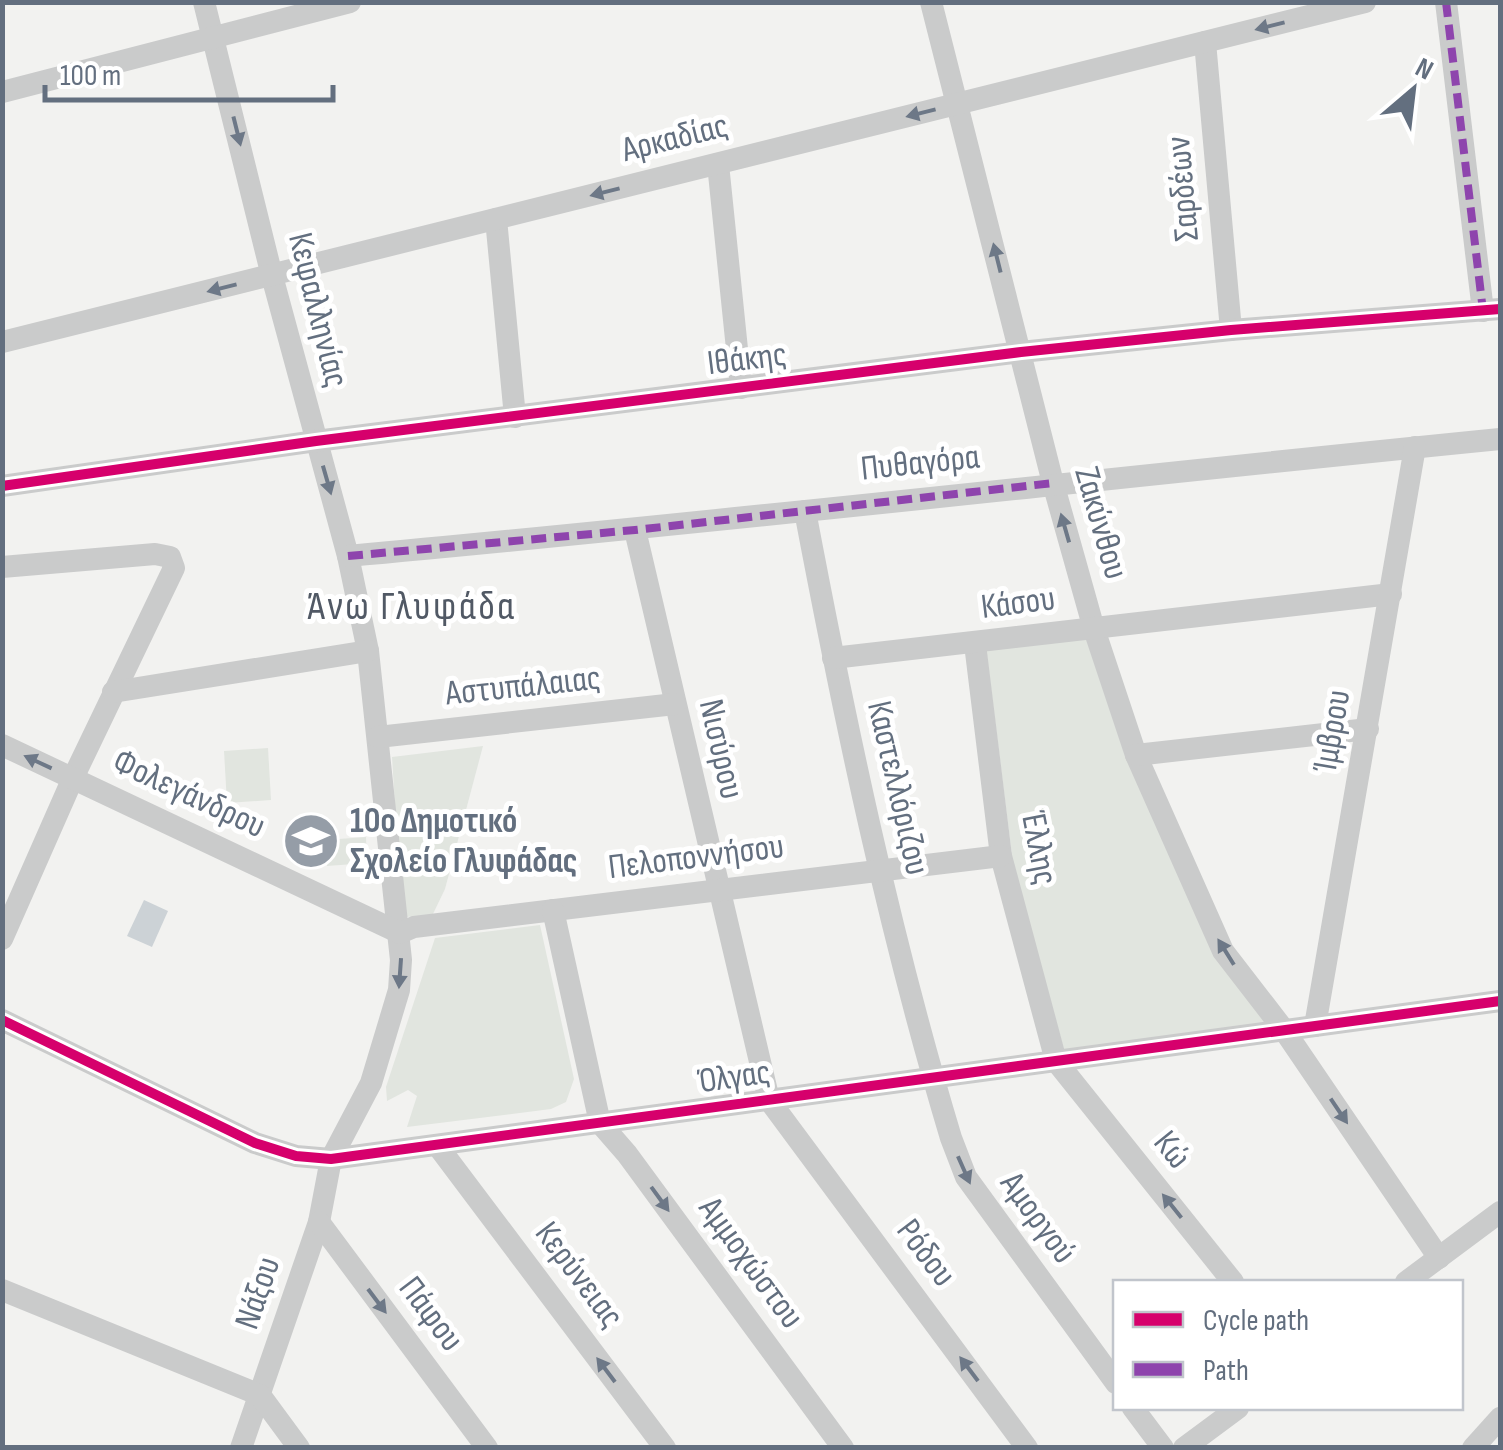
<svg xmlns="http://www.w3.org/2000/svg" width="1503" height="1450" font-family="'Sofia Sans Condensed',sans-serif">
	<rect width="100%" height="100%" fill="#f2f2f0"/>
	<!-- green -->
	<g fill="#e1e5df">
		<path d="M1090 635 1269 1029 1066 1057 1013 864 986 648Z"/>
		<path d="M483 746 445 889 432 916 402 917 392 757Z"/>
		<path d="M268 748 271 800 227 803 224 751Z"/>
		<path d="M366 837 367 863 327 866 325 840Z"/>
		<path d="M540 925 574 1079 566 1102 551 1109 407 1127 417 1096 408 1090 387 1101 386 1087 435 938Z"/>
	</g>
	<!-- water -->
	<path fill="#ccd2d6" d="M144 900 168 911 152 947 127 936Z"/>
	<g fill="none" stroke-linecap="round" stroke-linejoin="round">
		<!-- minor -->
		<g stroke="#cacbcb" stroke-width="22">
			<path d="M204 2 272 276 348 556 368 651 401 960 399 990 371 1083 331 1159 319 1222 241 1448"/>
			<path d="M931 2 1053 483 1094 629 1136 755 1223 951 1284 1030 1439 1258"/>
			<path d="M1446 2 1483 311"/>
			<path d="M1205 42 1231 330"/>
			<path d="M2 92 350 2"/>
			<path d="M718 164 741 388"/>
			<path d="M496 219 515 417"/>
			<path d="M2 342 1365 2"/>
			<path d="M2 486 316 441 1021 352 1231 330 1500 309"/>
			<path d="M805 511C845 722 889 932 951 1138L966 1177 1116 1383"/>
			<path d="M635 530 769 1100 1027 1448"/>
			<path d="M348 556C733 521 1116 477 1500 439"/>
			<path d="M2 567 155 554 170 557 174 568 73 778 2 939"/>
			<path d="M975 644 1001 856 1056 1061 1233 1282"/>
			<path d="M833 658 1391 594"/>
			<path d="M113 692 368 651"/>
			<path d="M378 737 675 704"/>
			<path d="M2 745 400 933 414 927 1001 856"/>
			<path d="M1136 755 1368 729"/>
			<path d="M553 910 600 1123 627 1154 843 1448"/>
			<path d="M2 1020 255 1143 296 1156 331 1159 1500 1001"/>
			<path d="M1315 1026 1415 447"/>
			<path d="M437 1145 665 1448"/>
			<path d="M319 1222 487 1448"/>
			<path d="M1406 1282 1500 1212"/>
			<path d="M2 1290 260 1395 299 1448"/>
			<path d="M1133 1408 1163 1448"/>
			<path d="M1184 1448 1238 1408"/>
			<path d="M1473 1448 1500 1418"/>
		</g>
		<!-- quiet -->
		<g stroke="#8e44ad" stroke-width="8" stroke-dasharray="15 8" stroke-linecap="butt">
			<path d="M1446 2 1483 311"/>
			<path d="M348 556 635 530 1053 483"/>
		</g>
		<!-- cycleway casing -->
		<g stroke="#fff" stroke-width="16">
			<g id="cycleway">
				<path d="M2 486 316 441 1021 352 1231 330 1500 309"/>
				<path d="M2 1020 255 1143 296 1156 331 1159 1500 1001"/>
			</g>
		</g>
		<!-- cycleway -->
		<use href="#cycleway" stroke="#d6006c" stroke-width="10"/>
	</g>
	<!-- one-way arrows -->
	<defs><path id="oneway-solid" d="M-6-.8H1V-3.2L6.5 0L1 3.2V.8H-6Z" transform="scale(2.5)"/></defs>
	<g fill="#6d7887">
		<use href="#oneway-solid" transform="translate(1270 26) rotate(166)"/>
		<use href="#oneway-solid" transform="translate(921 113) rotate(166)"/>
		<use href="#oneway-solid" transform="translate(237 131) rotate(76)"/>
		<use href="#oneway-solid" transform="translate(605 192) rotate(166)"/>
		<use href="#oneway-solid" transform="translate(997 258) rotate(-104)"/>
		<use href="#oneway-solid" transform="translate(222 288) rotate(166)"/>
		<use href="#oneway-solid" transform="translate(327 480) rotate(74)"/>
		<use href="#oneway-solid" transform="translate(1065 528) rotate(-106)"/>
		<use href="#oneway-solid" transform="translate(38 762) rotate(-155)"/>
		<use href="#oneway-solid" transform="translate(1226 952) rotate(-122)"/>
		<use href="#oneway-solid" transform="translate(400 973) rotate(94)"/>
		<use href="#oneway-solid" transform="translate(1339 1111) rotate(56)"/>
		<use href="#oneway-solid" transform="translate(964 1170) rotate(66)"/>
		<use href="#oneway-solid" transform="translate(660 1199) rotate(54)"/>
		<use href="#oneway-solid" transform="translate(1172 1206) rotate(-129)"/>
		<use href="#oneway-solid" transform="translate(377 1301) rotate(53)"/>
		<use href="#oneway-solid" transform="translate(969 1369) rotate(-127)"/>
		<use href="#oneway-solid" transform="translate(606 1370) rotate(-127)"/>
	</g>
	<!-- icons -->
	<defs>
		<g id="school-disc" transform="scale(2.875)"><circle r="9.5" fill="#959da7" stroke="#fff"/><path d="M0-5L7-2L0 1L-7-2ZM-4 1L0 2.5L4 1V4Q0 6-4 4Z" fill="#fff"/></g>
	</defs>
	<g fill-rule="evenodd">
		<use href="#school-disc" x="311" y="841"/>
	</g>
	<g text-anchor="middle" dominant-baseline="central" stroke-width="10" stroke-linejoin="round" paint-order="stroke">
		<!-- street labels -->
		<g font-size="35" fill="#636f7f" stroke="#fff">
			<text transform="translate(675 138) rotate(-14)">Αρκαδίας</text>
			<text transform="translate(1183 189) rotate(-95)">Σαρδέων</text>
			<text transform="translate(318 310) rotate(76)">Κεφαλληνίας</text>
			<text transform="translate(747 359) rotate(-7)">Ιθάκης</text>
			<text transform="translate(920 463) rotate(-6)">Πυθαγόρα</text>
			<text transform="translate(1101 523) rotate(74)">Ζακύνθου</text>
			<text transform="translate(1018 603) rotate(-7)">Κάσου</text>
			<text transform="translate(523 686) rotate(-6)">Αστυπάλαιας</text>
			<text transform="translate(1332 731) rotate(-80)">Ίμβρου</text>
			<text transform="translate(721 749) rotate(77)">Νισύρου</text>
			<text transform="translate(898 788) rotate(77)">Καστελλόριζου</text>
			<text transform="translate(189 794) rotate(25)">Φολεγάνδρου</text>
			<text transform="translate(1039 848) rotate(79)">Έλλης</text>
			<text transform="translate(696 857) rotate(-7)">Πελοποννήσου</text>
			<text transform="translate(734 1077) rotate(-8)">Όλγας</text>
			<text transform="translate(1172 1150) rotate(51)">Κώ</text>
			<text transform="translate(1038 1218) rotate(54)">Αμοργού</text>
			<text transform="translate(926 1253) rotate(53)">Ρόδου</text>
			<text transform="translate(751 1263) rotate(54)">Αμμοχώστου</text>
			<text transform="translate(579 1275) rotate(53)">Κερύνειας</text>
			<text transform="translate(258 1293) rotate(-71)">Νάξου</text>
			<text transform="translate(431 1314) rotate(53)">Πάφου</text>
		</g>
		<!-- poi labels -->
		<g font-size="35" font-weight="bold" fill="#636f7f" stroke="#fff" text-anchor="start">
			<text x="350" y="821">10o Δημοτικό<tspan x="350" dy="40">Σχολείο Γλυφάδας</tspan></text>
		</g>
		<!-- quarter labels -->
		<g font-size="40" letter-spacing="2.5" fill="#515965" stroke="#fff">
			<text x="412" y="607">Άνω Γλυφάδα</text>
		</g>
	</g>
	<!-- border -->
	<rect width="1503" height="1450" fill="none" stroke="#636f7f" stroke-width="10"/>
	<!-- legend -->
	<rect x="1113" y="1280" width="350" height="130" fill="#ffffff" stroke="#c1c5cc" stroke-width="2.5"/>
	<rect x="1133" y="1312" width="50" height="15" fill="#d6006c" stroke="#c1c5cc" stroke-width="2.5"/>
	<text x="1203" y="1330" font-size="30" fill="#636f7f">Cycle path</text>
	<rect x="1133" y="1362" width="50" height="15" fill="#8e44ad" stroke="#c1c5cc" stroke-width="2.5"/>
	<text x="1203" y="1380" font-size="30" fill="#636f7f">Path</text>
	<!-- north arrow -->
	<g transform="translate(1413 90) rotate(28)" stroke="#ffffff" stroke-width="8" paint-order="stroke">
	<path d="M0-8L18 38L0 25L-18 38Z" fill="#636f7f"/>
	<text y="-15" font-size="28" font-weight="bold" text-anchor="middle" fill="#636f7f">N</text>
	</g>
	<!-- scale -->
	<path d="M45 85v15h288v-15" fill="none" stroke="#636f7f" stroke-width="5"/>
	<text x="60" y="85" font-size="30" fill="#636f7f" stroke="#ffffff" stroke-width="8" paint-order="stroke">100 m</text>
</svg>
